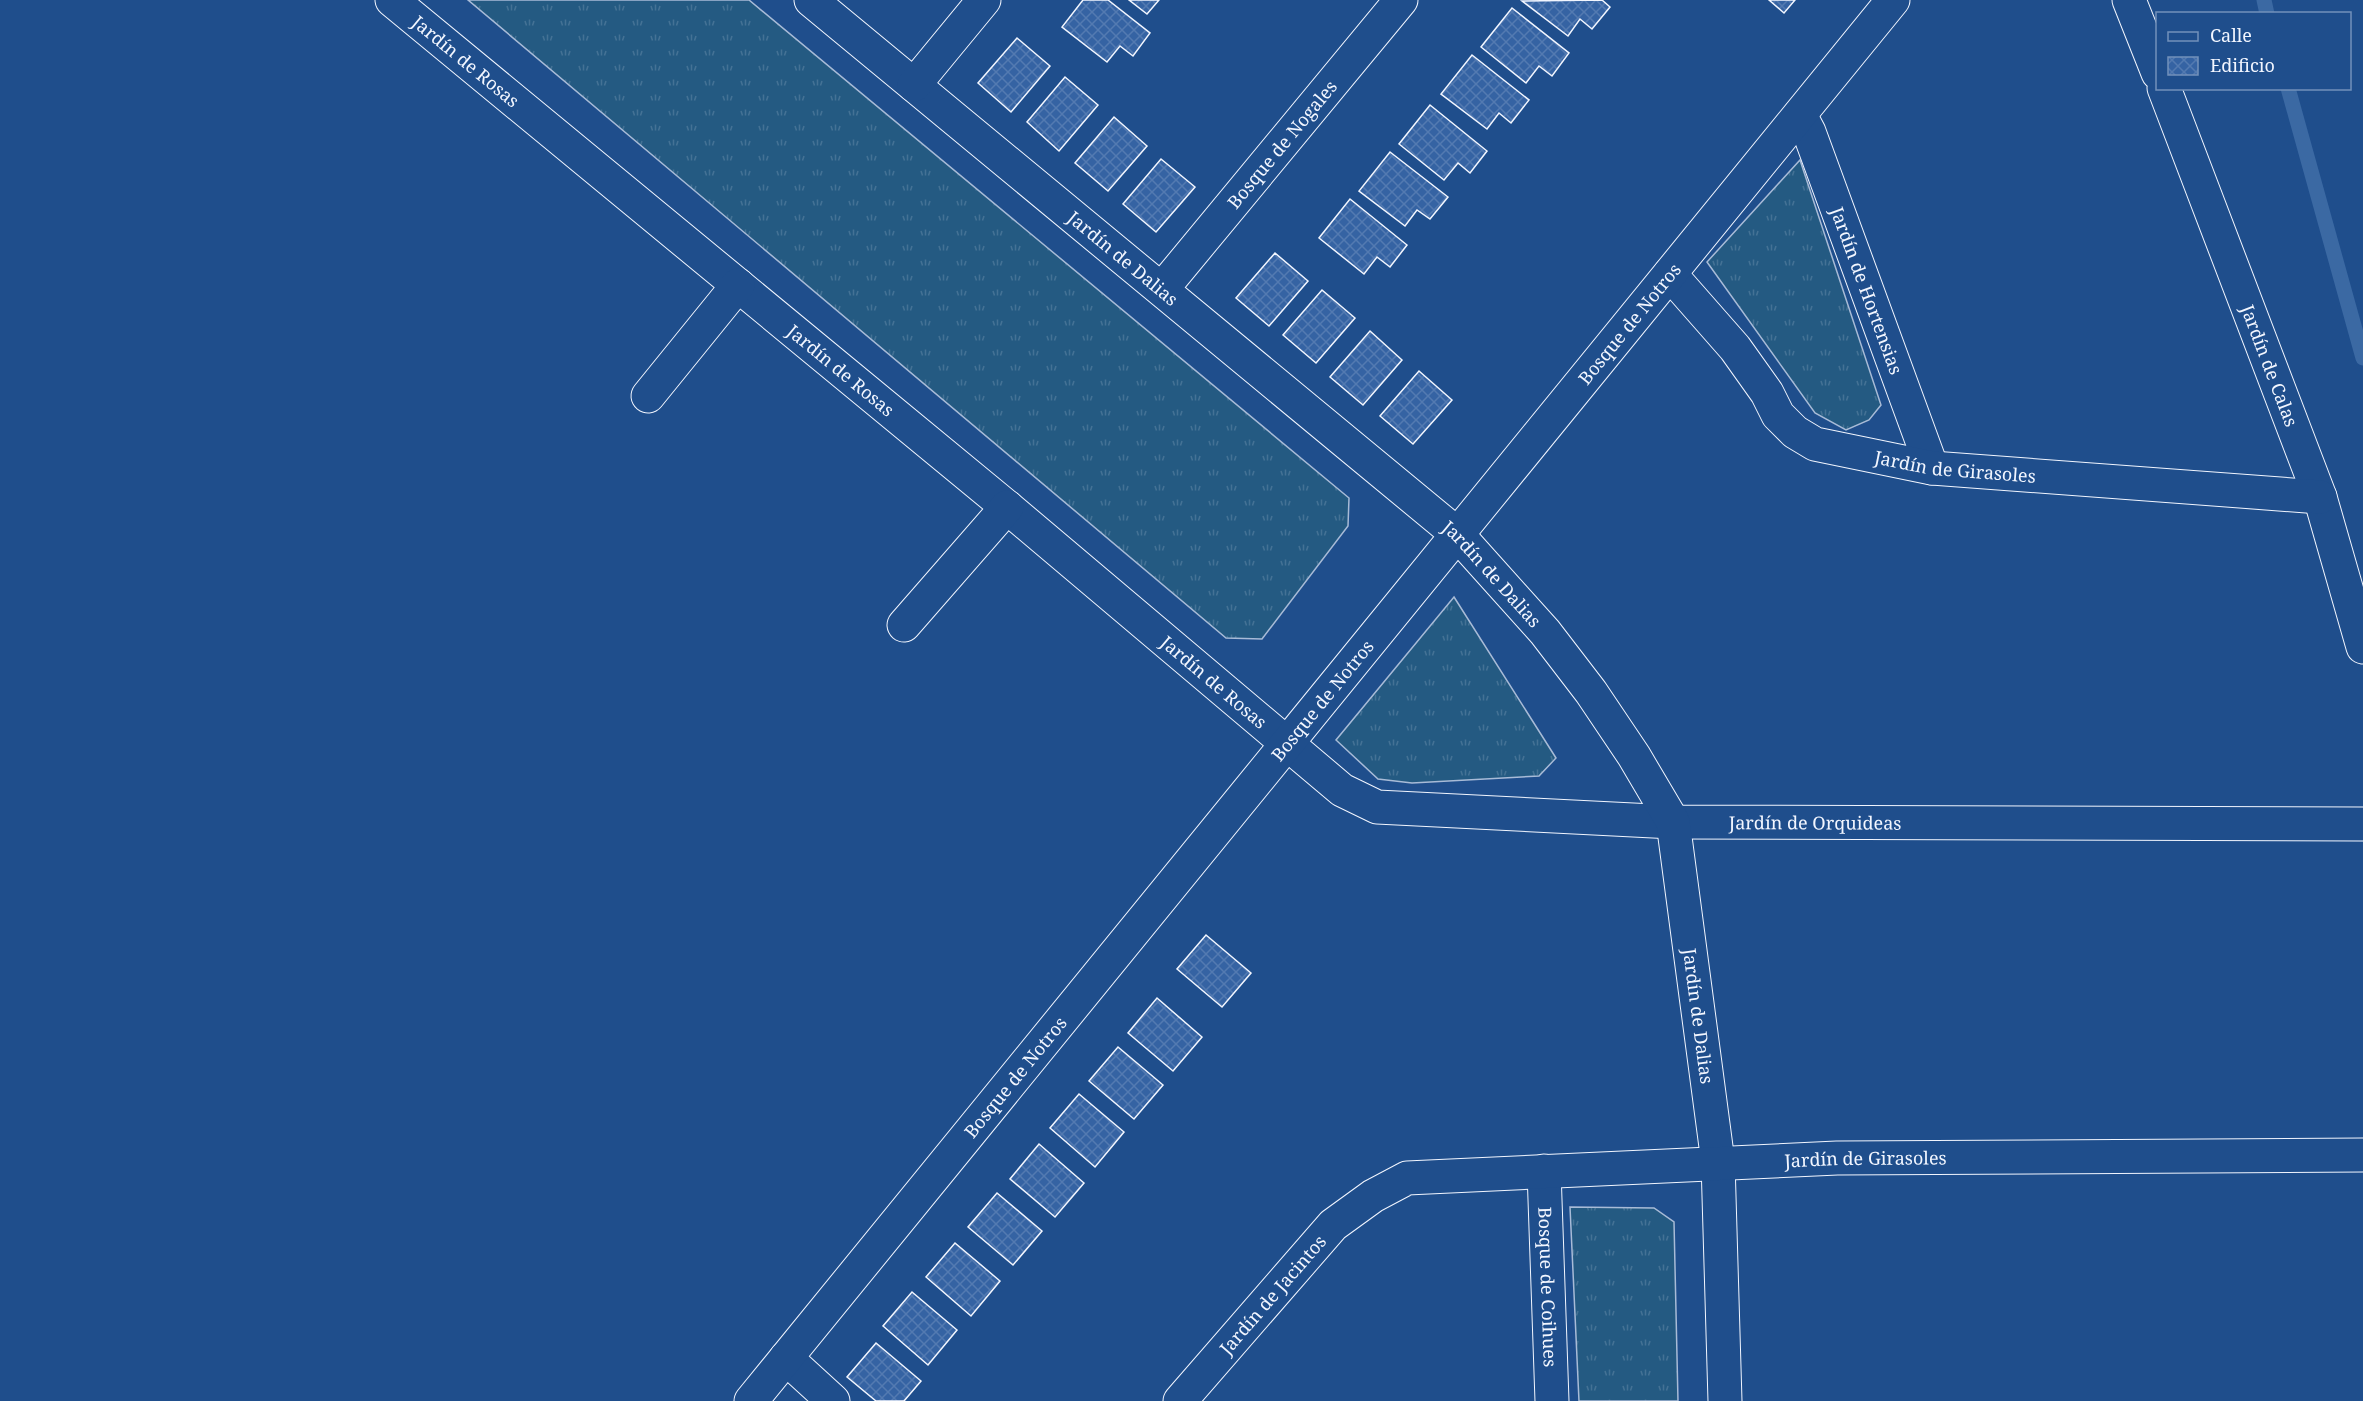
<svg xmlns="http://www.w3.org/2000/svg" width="2363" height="1401" font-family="'Noto Serif',serif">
	<defs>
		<pattern id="grass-tufts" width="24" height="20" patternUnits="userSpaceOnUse" patternTransform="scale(1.5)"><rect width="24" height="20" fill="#245a82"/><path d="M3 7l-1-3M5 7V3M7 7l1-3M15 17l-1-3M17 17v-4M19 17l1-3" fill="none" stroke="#447295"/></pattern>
		<pattern id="building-cross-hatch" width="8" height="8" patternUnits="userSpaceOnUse" patternTransform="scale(1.5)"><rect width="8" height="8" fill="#3563a3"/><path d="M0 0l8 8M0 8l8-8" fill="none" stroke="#537ab1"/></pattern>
	</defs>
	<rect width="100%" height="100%" fill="#1f4e8c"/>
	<!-- grass -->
	<g fill="url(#grass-tufts)" stroke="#a8bbd7" stroke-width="1.5">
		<path d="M468 0H749L1349 498 1348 526 1262 639 1226 638Z"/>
		<path d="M1800 160 1881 405 1869 420 1846 430 1815 413 1707 262Z"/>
		<path d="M1454 597 1556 758 1539 776 1412 783 1378 779 1336 740Z"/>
		<path d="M1570 1207 1654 1208 1674 1222 1678 1401H1579Z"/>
	</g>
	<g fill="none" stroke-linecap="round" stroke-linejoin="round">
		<!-- stream -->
		<g stroke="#3b69a3" stroke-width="15">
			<path d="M2264 0 2267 14"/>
			<path d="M2288 88 2363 358"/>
		</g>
	</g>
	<!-- building -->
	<g fill="url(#building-cross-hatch)" stroke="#f2f6ff" stroke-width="1.5">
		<path d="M1083 0H1108L1150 33 1133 56 1120 46 1107 62 1062 27Z"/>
		<path d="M1129 0H1159L1147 14Z"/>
		<path d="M1602 0 1610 7 1592 29 1580 19 1568 36 1522 1Z"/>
		<path d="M1769 0H1795L1784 13Z"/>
		<path d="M1512 8 1569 53 1552 76 1539 66 1526 83 1481 47Z"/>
		<path d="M1017 38 1050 66 1011 112 978 83Z"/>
		<path d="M1472 55 1529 100 1511 123 1499 113 1487 129 1441 94Z"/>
		<path d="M1065 77 1098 105 1059 151 1027 122Z"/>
		<path d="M1430 105 1487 151 1470 173 1458 163 1444 180 1399 144Z"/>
		<path d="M1114 117 1147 146 1108 191 1075 163Z"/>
		<path d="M1390 152 1448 197 1430 219 1417 210 1405 226 1359 191Z"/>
		<path d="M1161 159 1195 187 1156 232 1123 204Z"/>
		<path d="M1350 199 1407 245 1390 267 1377 257 1364 274 1319 238Z"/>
		<path d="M1275 253 1308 281 1269 326 1236 298Z"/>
		<path d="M1322 290 1355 318 1316 363 1283 335Z"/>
		<path d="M1370 331 1402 360 1363 405 1330 377Z"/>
		<path d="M1419 371 1452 400 1413 444 1380 416Z"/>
		<path d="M1206 935 1251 973 1222 1007 1177 969Z"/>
		<path d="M1157 998 1202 1037 1173 1071 1128 1033Z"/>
		<path d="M1118 1047 1163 1085 1134 1119 1089 1081Z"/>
		<path d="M1079 1094 1124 1132 1095 1167 1050 1128Z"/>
		<path d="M1039 1144 1084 1183 1055 1217 1010 1179Z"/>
		<path d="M997 1193 1042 1231 1013 1265 968 1227Z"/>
		<path d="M955 1243 1000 1281 971 1316 926 1277Z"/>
		<path d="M912 1292 957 1330 928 1365 883 1326Z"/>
		<path d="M876 1343 921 1381 904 1401H876L847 1377Z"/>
	</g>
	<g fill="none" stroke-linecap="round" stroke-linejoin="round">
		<!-- minor casing -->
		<g stroke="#f2f6ff" stroke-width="35">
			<g id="minor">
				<path id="s1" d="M392 0 1007 507 1342 790 1377 807 1673 822 2363 824"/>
				<path id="s2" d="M811 0 1457 534 1545 632 1591 692 1634 756 1673 822 1718 1162 1725 1401"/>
				<path d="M2129 0 2158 73"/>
				<path d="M914 85 984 0"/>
				<path id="s3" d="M2164 88 2320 497 2363 647"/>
				<path id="s4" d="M1800 115 1809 132 1932 468"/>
				<path id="s5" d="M1670 274 1735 348 1767 393 1778 415 1795 432 1815 444 1932 468 2320 497"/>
				<path id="s6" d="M1162 289 1401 0"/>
				<path d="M648 396 738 285"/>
				<path d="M904 625 1007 507"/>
				<path id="s7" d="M1544 1171 1552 1401"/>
				<path d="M786 1358 833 1401"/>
				<path id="s8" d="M751 1401 1893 0"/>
				<path id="s9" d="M1180 1401 1333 1225 1373 1196 1407 1178 1837 1158 2363 1155"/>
			</g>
		</g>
		<!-- minor -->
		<use href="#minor" stroke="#1f4e8c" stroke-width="33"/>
	</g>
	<g text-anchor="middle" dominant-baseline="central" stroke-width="4.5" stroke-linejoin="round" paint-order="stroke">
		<!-- street labels -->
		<g font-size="18" fill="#f2f6ff" stroke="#1f4e8c">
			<text stroke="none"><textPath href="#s1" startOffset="96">Jardín de Rosas</textPath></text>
			<text stroke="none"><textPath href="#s6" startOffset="188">Bosque de Nogales</textPath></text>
			<text stroke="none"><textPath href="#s2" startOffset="405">Jardín de Dalias</textPath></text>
			<text stroke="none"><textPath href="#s4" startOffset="188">Jardín de Hortensias</textPath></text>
			<text stroke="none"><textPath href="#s8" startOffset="1390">Bosque de Notros</textPath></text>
			<text stroke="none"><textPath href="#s3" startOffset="297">Jardín de Calas</textPath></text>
			<text stroke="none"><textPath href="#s1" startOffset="582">Jardín de Rosas</textPath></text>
			<text stroke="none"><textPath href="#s5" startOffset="368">Jardín de Girasoles</textPath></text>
			<text stroke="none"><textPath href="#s2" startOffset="891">Jardín de Dalias</textPath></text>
			<text stroke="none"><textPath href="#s1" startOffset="1068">Jardín de Rosas</textPath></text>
			<text stroke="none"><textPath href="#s8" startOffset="904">Bosque de Notros</textPath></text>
			<text stroke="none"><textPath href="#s1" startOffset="1713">Jardín de Orquideas</textPath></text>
			<text stroke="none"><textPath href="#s2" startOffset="1395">Jardín de Dalias</textPath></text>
			<text stroke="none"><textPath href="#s8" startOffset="418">Bosque de Notros</textPath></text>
			<text stroke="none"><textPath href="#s9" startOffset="780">Jardín de Girasoles</textPath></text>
			<text stroke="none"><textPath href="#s7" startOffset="116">Bosque de Coihues</textPath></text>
			<text stroke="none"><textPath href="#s9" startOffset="141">Jardín de Jacintos</textPath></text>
		</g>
	</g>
	<!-- legend -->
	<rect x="2156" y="12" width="195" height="78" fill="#1f4e8c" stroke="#7391ba" stroke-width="1.5"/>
	<rect x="2168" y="32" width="30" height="9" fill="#1f4e8c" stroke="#7391ba" stroke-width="1.5"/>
	<text x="2210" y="42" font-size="18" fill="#f2f6ff">Calle</text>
	<rect x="2168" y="57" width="30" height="18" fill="url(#building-cross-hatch)" stroke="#7391ba" stroke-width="1.5"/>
	<text x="2210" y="72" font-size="18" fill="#f2f6ff">Edificio</text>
</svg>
